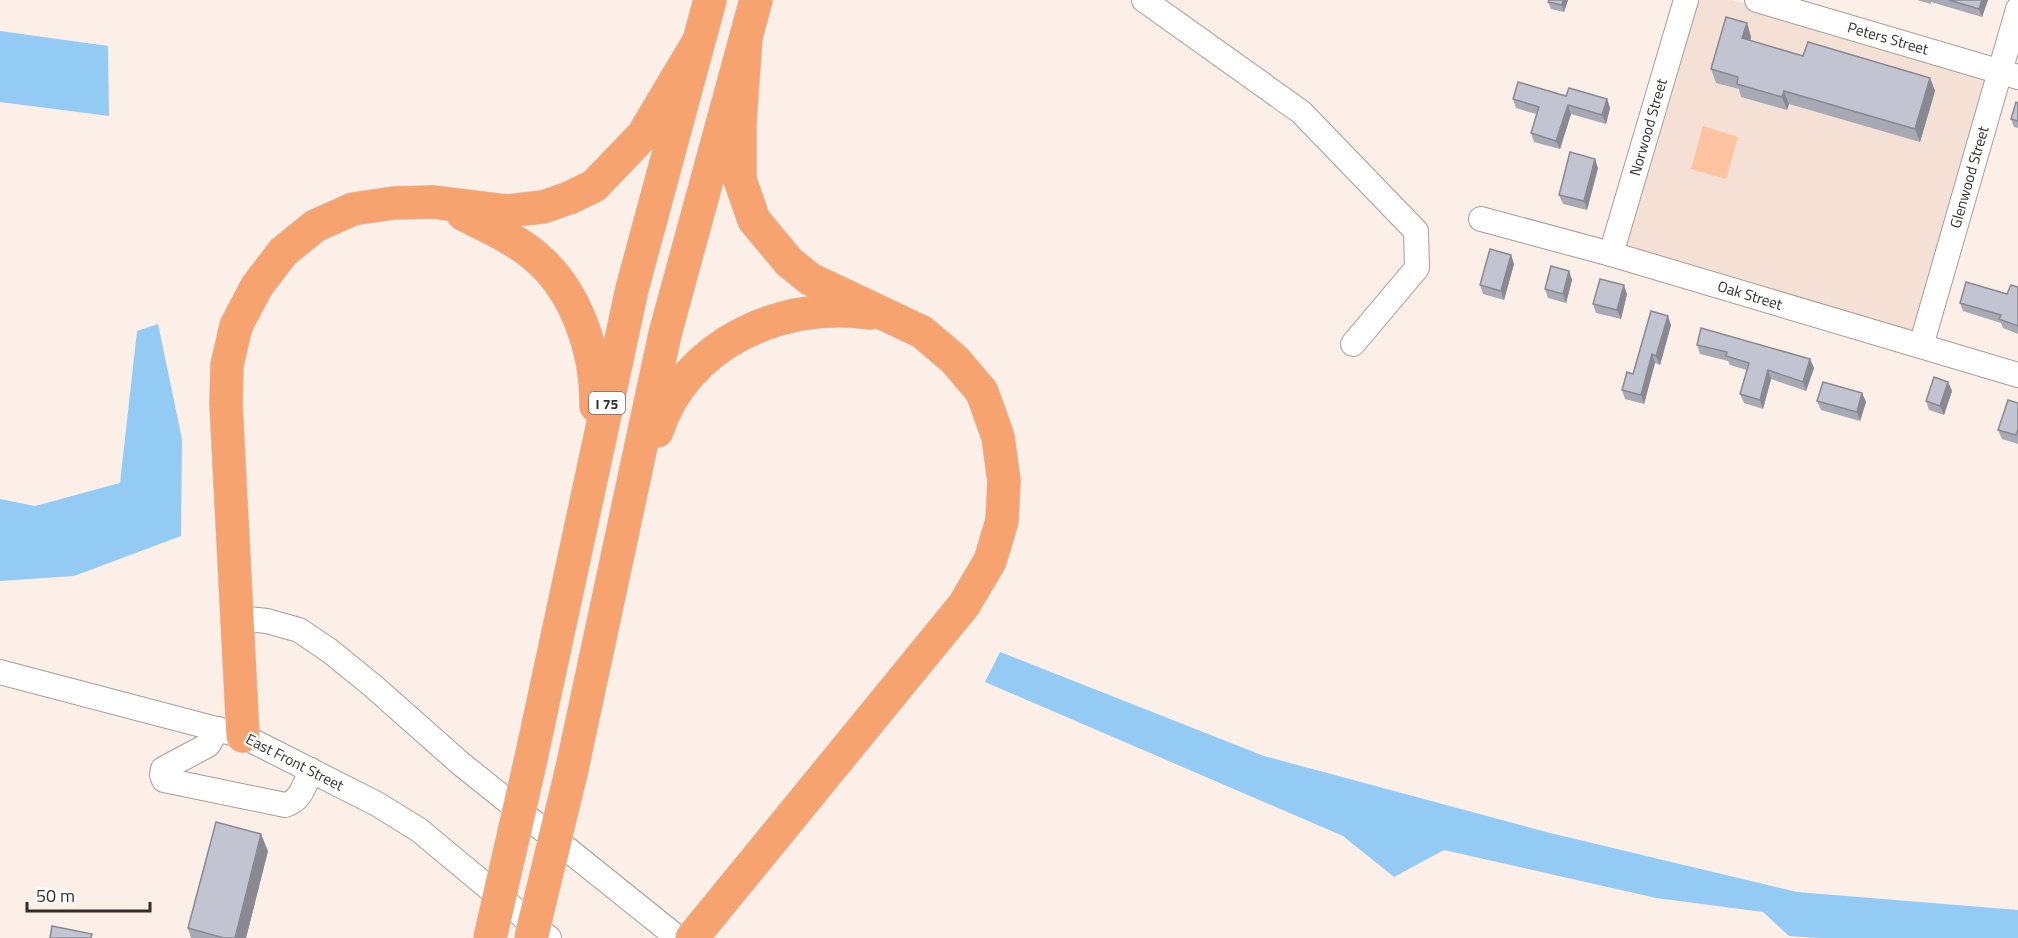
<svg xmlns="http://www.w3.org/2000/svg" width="2018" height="938" font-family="'Titillium Web',sans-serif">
	<rect width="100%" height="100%" fill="#fcefe7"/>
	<!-- built -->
	<path fill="#f5e0d5" d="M1695 0H1732L1988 77 1915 332 1622 247Z"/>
	<!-- green -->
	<path fill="#fdc29f" d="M1703 126 1738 137 1726 179 1691 169Z"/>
	<!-- water -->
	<g fill="#93cbf5">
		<path d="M0 31 108 46 109 116 0 102Z"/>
		<path d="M158 324 182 439 181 536 74 576 0 581V499L35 506 120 483 137 331Z"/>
		<path d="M1000 652 1264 756 1546 832 1797 892 2018 910V938H1818L1789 936 1763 912 1656 898 1444 850 1394 877 1343 836 985 682Z"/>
	</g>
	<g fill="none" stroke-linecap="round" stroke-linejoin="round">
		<!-- minor casing -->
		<g stroke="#a89c95" stroke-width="26">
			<g id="minor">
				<path d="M1144 0 1301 112 1416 231 1417 268 1353 344"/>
				<path d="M1757 0 2018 77"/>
				<path d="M1481 219 1611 254 2018 375"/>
				<path d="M1611 254 1686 0"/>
				<path d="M1921 346 2018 9"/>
				<path d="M238 618 267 621 299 630 330 651 373 686 460 763 678 938"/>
				<path d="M0 672 243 736 377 804 419 830 549 938"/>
				<path d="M218 729 208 745 163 769 162 775 164 780 285 805C301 801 305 784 311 770"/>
			</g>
		</g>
		<!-- highway casing -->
		<g stroke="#d2d1d1" stroke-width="34">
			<g id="highway">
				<path d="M463 214C487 227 514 238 535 256 577 291 597 353 596 406"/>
				<path d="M657 431C685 344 782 300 869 313"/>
				<path d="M243 736 226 404 227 365 236 326 257 286 283 252 315 226 353 209 394 203 433 202 506 211 543 207 569 198 594 186 643 135 696 46"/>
				<path d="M530 763 632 289 710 0"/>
				<path d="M571 773 665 334 756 0"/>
				<path d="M692 938 964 605 990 561 1002 521 1004 481 998 437 982 392 955 360 922 332 810 279 789 262 754 220 740 180V122L746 37"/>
			</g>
		</g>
		<!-- minor -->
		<use href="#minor" stroke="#fff" stroke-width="24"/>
		<!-- highway -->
		<use href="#highway" stroke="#f6a370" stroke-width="33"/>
		<!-- highway-bridge casing -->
		<g stroke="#d2d1d1" stroke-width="34" stroke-linecap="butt">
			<g id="highway-bridge">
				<path d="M490 938 530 763"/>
				<path d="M531 938 571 773"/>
			</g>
		</g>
		<!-- highway-bridge -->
		<use href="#highway-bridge" stroke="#f6a370" stroke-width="33"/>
	</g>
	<!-- wall -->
	<g fill="#a7a9b4">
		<path d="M1568 0 1564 12 1551 9 1548 2Z"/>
		<path d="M1917 0H1988L1982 17 1931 2V4Z"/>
		<path d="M1747 23 1751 37 1750 41 1803 56 1930 78 1935 91 1920 142 1789 104 1787 110 1741 97 1739 89 1716 83 1711 69Z"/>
		<path d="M1566 96 1607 99 1610 108 1606 124 1571 114 1560 149 1534 142 1531 133 1536 114 1516 108 1513 99Z"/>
		<path d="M2018 103V128L2014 127 2011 119Z"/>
		<path d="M1598 168 1587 210 1563 204 1559 195Z"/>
		<path d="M1511 255 1514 264 1504 300 1483 294 1480 285Z"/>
		<path d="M1569 271 1572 280 1566 303 1548 298 1545 289Z"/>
		<path d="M2018 287V334L2003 328 2001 323 1963 311 1960 303 2007 294Z"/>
		<path d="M1627 294 1621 319 1596 313 1593 304Z"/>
		<path d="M1671 325 1660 365 1655 363 1644 404 1625 399 1622 390 1633 374Z"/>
		<path d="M1697 345 1810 359 1814 368 1806 391 1771 379 1763 409 1744 403 1740 394 1747 370 1730 365 1728 361 1700 354Z"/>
		<path d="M1948 382 1952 391 1944 415 1929 410 1926 401Z"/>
		<path d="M1862 393 1866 402 1860 421 1821 410 1817 401Z"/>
		<path d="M2018 403V444L2002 439 1998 430Z"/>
		<path d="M268 851 246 938H191L188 928Z"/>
	</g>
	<!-- shaded-wall -->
	<g fill="#888992">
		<path d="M1563 0H1568L1564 12 1562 5Z"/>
		<path d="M1982 0H1988L1982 17 1979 9Z"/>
		<path d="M1747 23 1751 37 1747 52 1742 38Z"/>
		<path d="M1930 78 1935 91 1920 142 1915 129Z"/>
		<path d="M1784 91 1789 104 1787 110 1782 97Z"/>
		<path d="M1607 99 1610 108 1606 124 1602 115Z"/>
		<path d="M1568 105 1571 114 1560 149 1556 141Z"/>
		<path d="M1595 159 1598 168 1587 210 1584 201Z"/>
		<path d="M1511 255 1514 264 1504 300 1501 291Z"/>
		<path d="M1569 271 1572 280 1566 303 1563 294Z"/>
		<path d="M1624 285 1627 294 1621 319 1617 310Z"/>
		<path d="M1668 316 1671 325 1660 365 1656 356Z"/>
		<path d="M1652 354 1655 363 1644 404 1641 395Z"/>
		<path d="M1810 359 1814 368 1806 391 1803 382Z"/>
		<path d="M1768 370 1771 379 1763 409 1760 400Z"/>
		<path d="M1948 382 1952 391 1944 415 1940 406Z"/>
		<path d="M1862 393 1866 402 1860 421 1857 412Z"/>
		<path d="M261 834 268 851 246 938H235Z"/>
	</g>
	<!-- building -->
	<g fill="#c2c4d1" stroke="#888992" stroke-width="1.5">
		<path d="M1549 0H1563L1562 5 1548 2Z"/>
		<path d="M1949 0H1982L1979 9Z"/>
		<path d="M1726 17 1747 23 1742 38 1803 56 1808 42 1930 78 1915 129 1784 91 1782 97 1737 84 1738 77 1711 69Z"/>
		<path d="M1518 82 1566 96 1569 88 1607 99 1602 115 1568 105 1556 141 1531 133 1539 107 1513 99Z"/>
		<path d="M2016 102 2018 103V121L2011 119Z"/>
		<path d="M1570 152 1595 159 1584 201 1559 195Z"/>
		<path d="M1490 249 1511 255 1501 291 1480 285Z"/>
		<path d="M1551 266 1569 271 1563 294 1545 289Z"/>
		<path d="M1600 279 1624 285 1617 310 1593 304Z"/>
		<path d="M1966 282 2007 294 2011 285 2018 287V326L1999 319 2001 315 1960 303Z"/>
		<path d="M1651 311 1668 316 1656 356 1652 354 1641 395 1622 390 1627 372 1633 374Z"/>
		<path d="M1701 328 1810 359 1803 382 1768 370 1760 400 1740 394 1749 363 1726 356 1727 352 1697 345Z"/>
		<path d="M1934 377 1948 382 1940 406 1926 401Z"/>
		<path d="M1823 382 1862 393 1857 412 1817 401Z"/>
		<path d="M2008 400 2018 403V429L2016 435 1998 430Z"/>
		<path d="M216 822 261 834 235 938H224L188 928Z"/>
		<path d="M52 926 92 934 91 938H50Z"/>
	</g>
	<g text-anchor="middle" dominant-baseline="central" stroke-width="4.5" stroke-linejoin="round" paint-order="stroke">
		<!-- shield labels -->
		<rect fill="#fff" stroke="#706d6b" stroke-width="1.5" x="589" y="392" width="36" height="22" rx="4.5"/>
		<g font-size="14" font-weight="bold" fill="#332e2c">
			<text x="607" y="403">I 75</text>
		</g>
		<!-- street labels -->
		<g font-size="15" fill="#332e2c" stroke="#fff">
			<text transform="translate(1888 38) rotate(16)">Peters Street</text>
			<text transform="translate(1648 127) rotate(-74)">Norwood Street</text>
			<text transform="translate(1969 177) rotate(-74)">Glenwood Street</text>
			<text transform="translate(1750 295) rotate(17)">Oak Street</text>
			<text transform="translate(295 762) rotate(27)">East Front Street</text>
		</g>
	</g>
	<!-- scale -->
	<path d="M27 902v9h123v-9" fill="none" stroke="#332e2c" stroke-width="3"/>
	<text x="36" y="902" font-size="18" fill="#332e2c" stroke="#ffffff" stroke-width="4.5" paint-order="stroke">50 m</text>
</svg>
